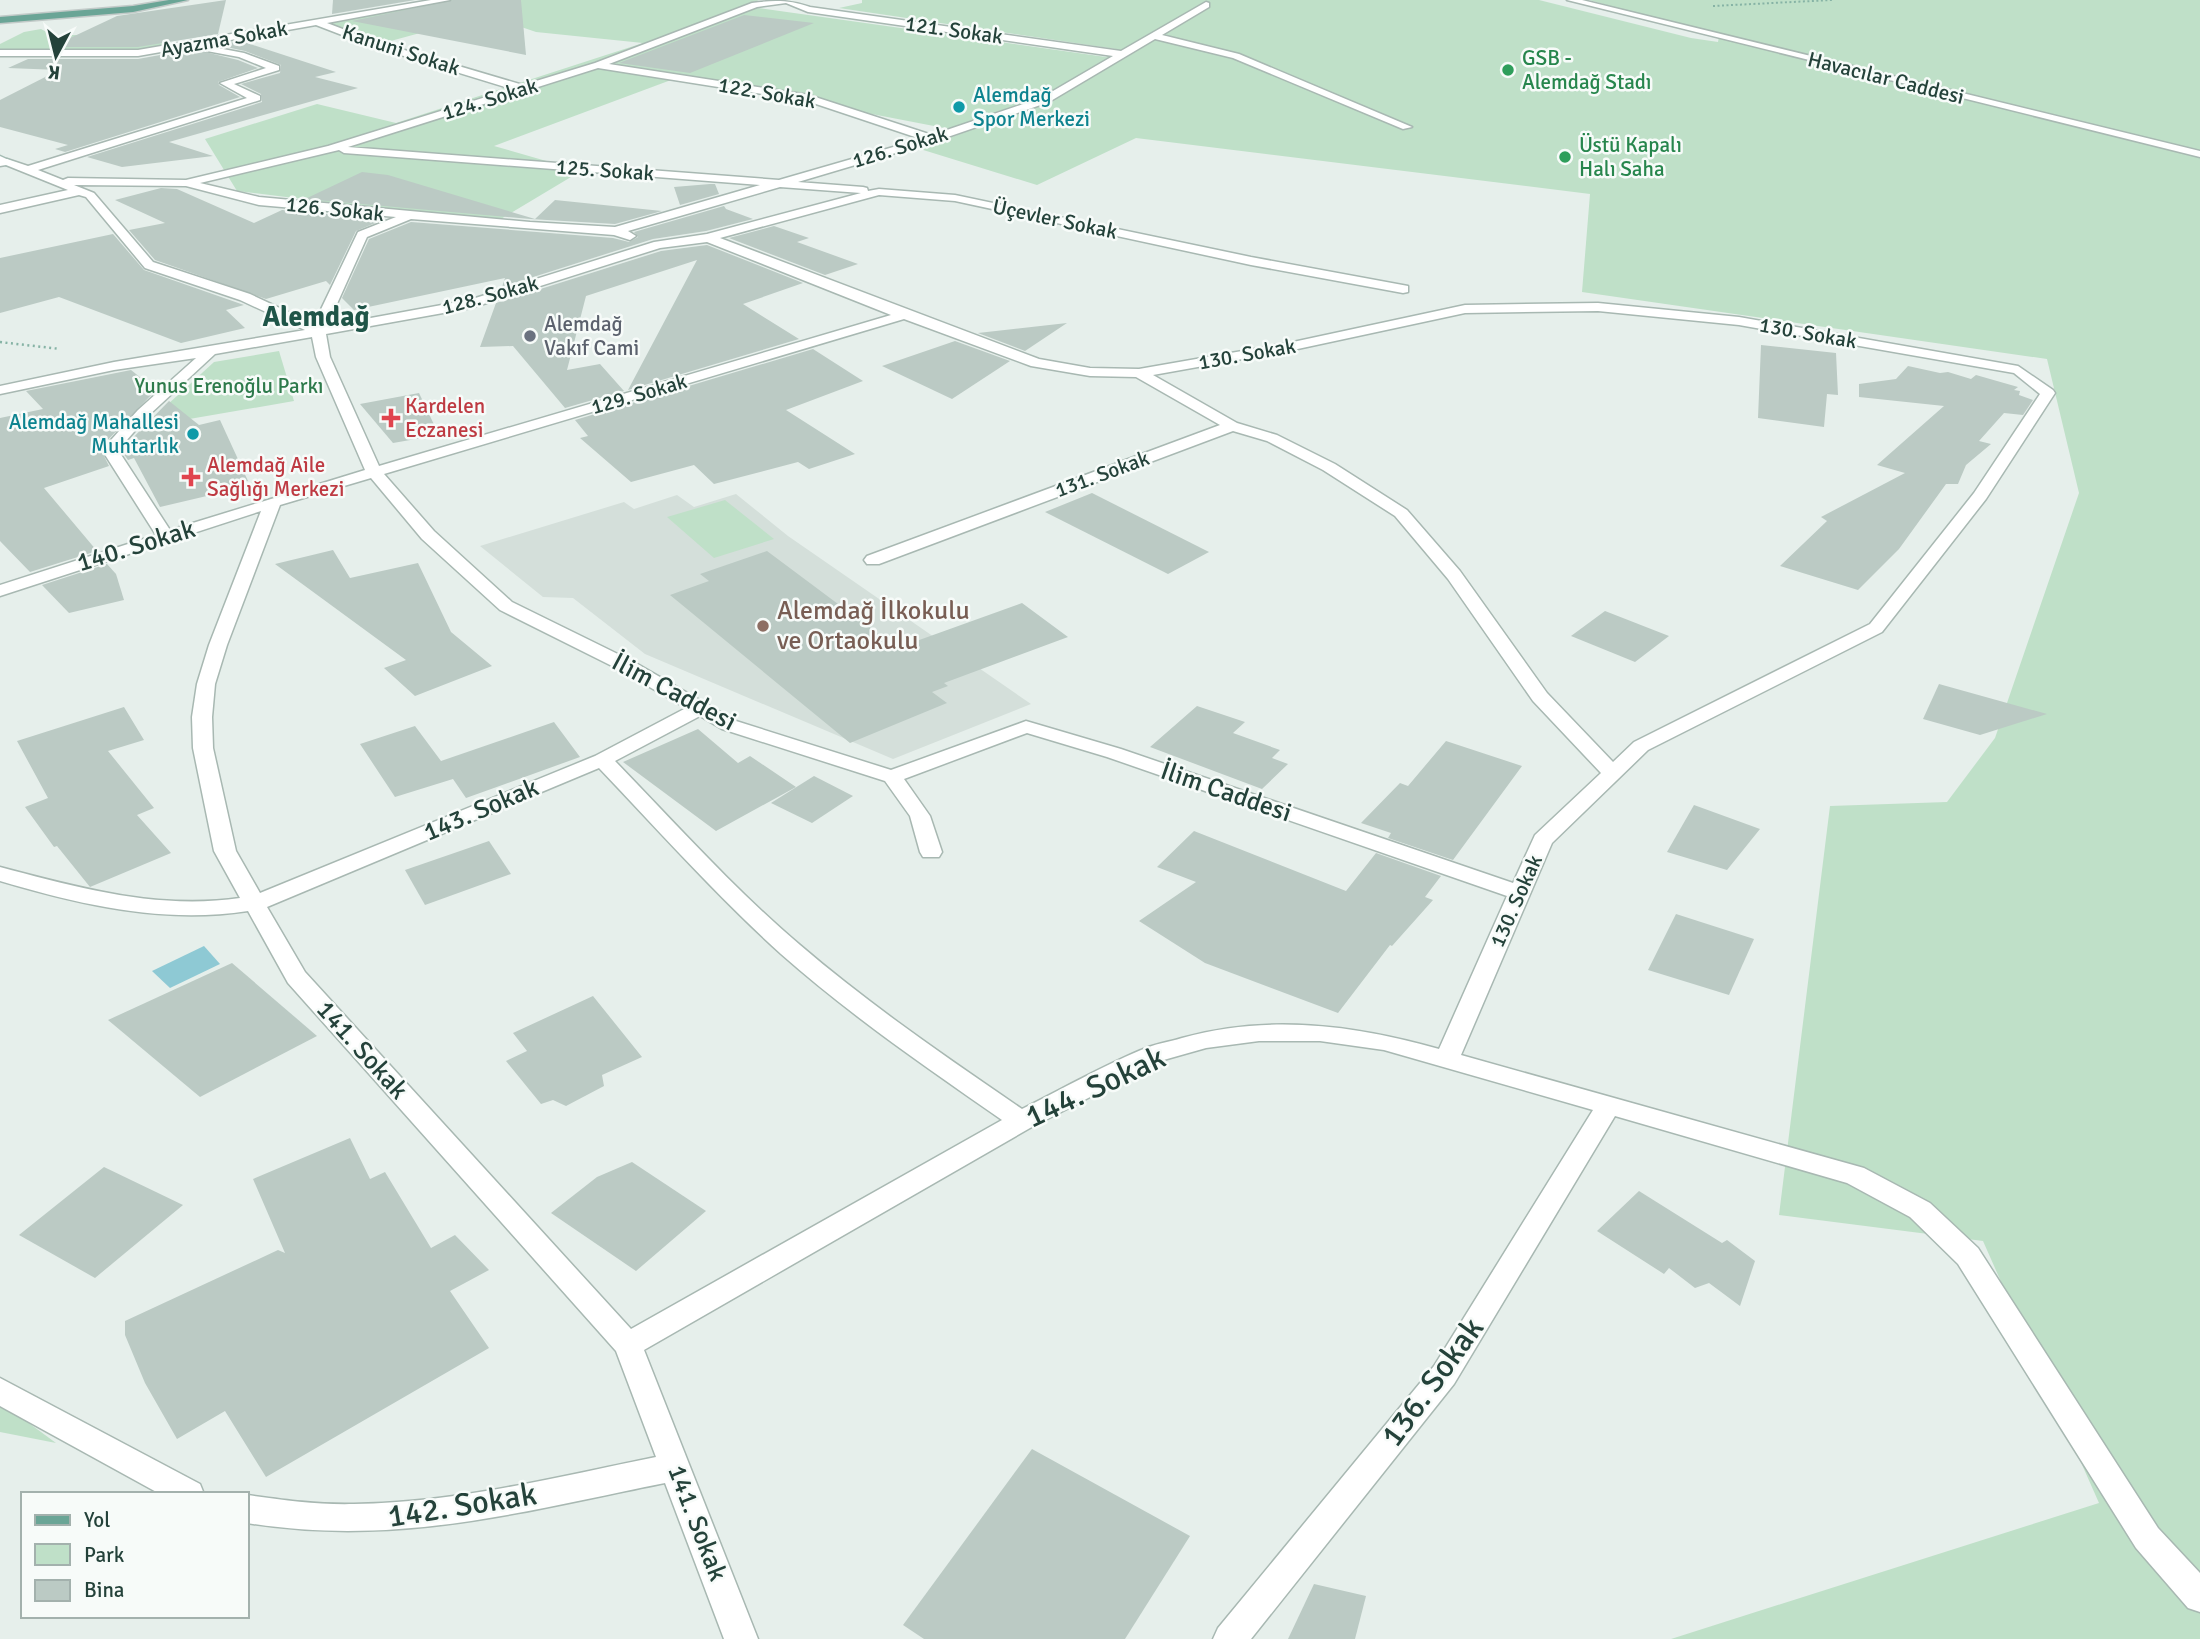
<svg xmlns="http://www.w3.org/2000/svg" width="2200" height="1639" font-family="Signika,sans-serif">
	<rect width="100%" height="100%" fill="#e6efeb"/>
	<!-- built -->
	<path fill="#d4dfda" d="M736 494 788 536 1031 704 893 759 645 654 573 598 543 597 480 546 624 502 634 509 677 495 694 507Z"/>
	<!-- green -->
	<g fill="#bfe0c8">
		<path d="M434 0H759L745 6 1106 57 1116 49 839 8 862 3V0H1539L1691 38 1718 42 1719 36 1589 0H2200V1639H1671L2099 1503 1983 1241 1779 1215 1830 806 1947 802 1995 738 2079 493 2047 359 1582 292 1590 194 1136 138 1037 185 920 149 965 132 794 99 671 80 494 146 581 171 494 223 237 191 205 139 317 104 396 123 643 43 536 32 486 15 376 45 321 24Z"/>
		<path d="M41 29 52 35H131L146 33 171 44 134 51 0 50V44L24 32Z"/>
		<path d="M279 351 294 401 143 427 214 362Z"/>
		<path d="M725 500 774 539 714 558 667 517Z"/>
		<path d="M0 1402 56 1443 0 1432Z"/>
	</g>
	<!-- water -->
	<path fill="#8ec9d4" d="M204 946 220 964 170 988 152 971Z"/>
	<!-- building -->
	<g fill="#bbcac4">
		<path d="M226 0 218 34 138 47H51L117 16Z"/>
		<path d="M333 0H415L332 14Z"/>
		<path d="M453 0H521L526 55 352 21Z"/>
		<path d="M744 15 814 23 690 73 619 63Z"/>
		<path d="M241 41 336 72 315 77 358 88 169 142 213 156 122 167 87 157 262 102 261 94 241 84 280 73 281 65 245 51 217 45Z"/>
		<path d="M193 49 238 60 258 68 218 82 219 85 240 97 65 152 55 149 68 145 0 127V100L59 70 8 68 28 59H138Z"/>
		<path d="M362 172 388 175 535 219 555 200 662 211 615 224 530 219 305 199Z"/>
		<path d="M710 184H715L719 194 680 205 674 187Z"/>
		<path d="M161 188 177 189 254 223 282 210 385 219 356 231 330 285 326 281 266 299 155 260 129 230 165 223 115 200Z"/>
		<path d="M724 206 726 209 753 219 706 231 653 239 502 287 505 278 354 310 342 298 369 239 411 222 613 238 629 242 638 237 634 232Z"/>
		<path d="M774 226 809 238 797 242 858 264 825 275 729 238Z"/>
		<path d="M113 234 144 270 244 305 226 310 245 328 181 343 59 297 0 313V258Z"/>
		<path d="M707 245 803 283 743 304 799 339 628 390 697 260 586 296 567 370 600 364 624 391 565 408 513 346 480 347 496 303 661 251Z"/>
		<path d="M1067 323 1025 351 978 333Z"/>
		<path d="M955 341 1010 361 952 399 882 366Z"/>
		<path d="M1761 345 1836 353 1838 395 1827 394 1824 427 1758 418Z"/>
		<path d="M813 349 863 381 786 410 855 454 809 469 798 462 714 484 694 465 631 482 580 438 588 436 575 420Z"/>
		<path d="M1908 366 1940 373 1948 372 1971 379 1976 375 2018 387 2014 390 2020 391 2019 395 2033 400 2023 415 2004 413 1979 441 1991 444 1966 465 1958 484H1946L1899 549 1858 590 1780 566 1827 521 1821 517 1905 473 1877 465 1944 406 1859 397V384L1896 379Z"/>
		<path d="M131 370 156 390 100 448 109 466 44 488 97 551 30 572 0 541V418L43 409 26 391Z"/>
		<path d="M419 393 439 435 393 443 360 404Z"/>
		<path d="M169 401 199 425 220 420 248 481 242 482 245 487 160 507 134 458 128 460 121 450Z"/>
		<path d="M1092 493 1209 552 1168 574 1045 512Z"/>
		<path d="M333 550 350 578 418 563 451 632 492 666 415 696 384 668 406 660 275 564Z"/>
		<path d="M767 551 897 648 1022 603 1068 637 944 683 948 686 932 692 947 703 850 743 670 595 709 581 700 574Z"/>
		<path d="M107 564 116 574 124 600 69 613 42 585Z"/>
		<path d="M1605 611 1669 636 1635 662 1571 636Z"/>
		<path d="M1939 684 2047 714 1980 735 1923 719Z"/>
		<path d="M1197 706 1245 722 1233 733 1280 750 1272 758 1288 764 1262 789 1150 747Z"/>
		<path d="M124 707 144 740 108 751 154 808 137 815 171 853 90 887 57 846 54 847 25 807 48 798 17 741Z"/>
		<path d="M554 722 580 757 466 798 453 779 395 797 360 744 415 726 441 761Z"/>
		<path d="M698 729 738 763 750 756 796 787 716 831 623 762Z"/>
		<path d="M1446 741 1522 766 1453 860 1388 838 1391 833 1361 823 1400 783 1408 786Z"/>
		<path d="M814 776 853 796 812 823 771 803Z"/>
		<path d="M1694 805 1760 829 1727 870 1667 852Z"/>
		<path d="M1194 831 1346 891 1376 853 1441 876 1425 897 1433 900 1392 946 1390 945 1338 1013 1205 963 1139 921 1196 882 1157 867Z"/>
		<path d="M489 841 511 874 425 905 405 870Z"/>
		<path d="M1676 914 1754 939 1729 995 1648 970Z"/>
		<path d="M232 963 317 1036 200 1097 108 1020Z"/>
		<path d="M593 996 642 1057 602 1075 604 1086 566 1106 553 1100 541 1104 506 1061 527 1051 513 1033Z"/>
		<path d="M350 1138 370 1179 385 1172 431 1248 455 1235 489 1270 450 1291 489 1348 266 1477 225 1411 177 1439 145 1383 125 1335V1321L278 1250 285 1253 253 1179Z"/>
		<path d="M632 1162 706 1211 636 1271 551 1213 597 1177Z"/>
		<path d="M104 1167 183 1205 95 1278 19 1235Z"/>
		<path d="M1639 1191 1722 1243 1727 1240 1755 1261 1740 1306 1709 1283 1695 1288 1669 1268 1664 1274 1597 1231Z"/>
		<path d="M1032 1449 1190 1536 1125 1639H924L903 1625Z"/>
		<path d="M1314 1584 1366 1596 1355 1639H1288Z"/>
	</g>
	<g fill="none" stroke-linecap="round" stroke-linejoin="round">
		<!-- street casing -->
		<g stroke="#a8b8b2" stroke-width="3">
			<g id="street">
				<path d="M431 0H450L327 23 374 41 523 85 595 63 752 3C774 0 790 0 810 7L1121 51 1206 2 1209 3V7L1162 35 1239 54 1412 127 1403 129 1233 58 1155 39 1049 102 936 141 798 182 863 187 867 188 868 191 879 189 955 195 1251 257 1408 286V292L1403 293 1251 265 955 201 879 195 720 238 1039 359 1090 368 1139 369 1293 342 1465 305 1598 303 1739 317 2018 366 2053 390 2055 393 1986 499 1882 632 1648 750 1552 843 1461 1055 1864 1168 1930 1203 1978 1248 2158 1528 2200 1573V1612L2188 1608 2136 1548 1958 1264 1910 1217 1847 1183 1615 1116 1454 1384 1251 1639H1213L1218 1628 1434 1366 1593 1110 1384 1050 1320 1041H1259L1206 1048 1160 1061 1030 1128 644 1350 758 1639H724L665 1483C521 1512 395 1547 247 1523V1495C283 1500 318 1505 354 1504 456 1503 556 1477 656 1457L616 1351 288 983 248 911C163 924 81 905 0 881V867C79 888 158 910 240 898L214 851 193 748 192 717 197 684 209 645 261 511 0 596V585L156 535 102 450 138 410 196 358 114 370 0 394V386L114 362 305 330 240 300 145 268 86 197 79 195 0 213V205L68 190 6 165 0 166V160L7 159 28 166 247 98 220 83 266 68 239 57 196 49 195 46 138 56H0V50H138ZM786 3 808 12 1113 56 1041 98 932 135 809 95 609 64 757 7ZM316 25 368 45 512 89 328 146 186 180 68 178 63 180 38 170 260 100V96L234 84 279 70V66L244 53 202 45ZM598 68 807 101 921 139 779 180 348 147ZM339 150 344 153 760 185 615 227 530 222 259 197 200 183ZM74 185 186 186 259 205 396 217 358 232 314 324 250 294 153 262 94 193ZM780 187 861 193 707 234 654 242 469 300 327 326 367 237 411 219 614 235 630 240 636 236 628 231ZM707 242 891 315 379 466 330 357 326 334 471 308 660 248ZM1598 311 1739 325 2014 373 2040 394 1974 493 1870 624 1634 742 1613 762 1547 693 1460 571 1407 510 1335 464 1277 435 1237 423 1153 375 1293 350 1465 313ZM904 319 1031 366 1090 376 1136 377 1220 425 867 556 864 560 867 564H879L1233 431 1267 441 1323 470 1395 516 1448 579 1533 701 1601 773 1535 835 1513 883 1121 749 1026 721 891 770 736 721 634 662 512 602 434 531 384 474ZM312 337 316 357 365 470 170 530 118 450 148 416 215 354ZM371 478 422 539 500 610 620 670 686 708 595 756 260 893 236 851 213 748 212 717 215 684 227 645 280 505ZM700 716 722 729 885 781 910 816 920 852 923 857H939L942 852 930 816 904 779 1027 733 1107 757 1507 896 1439 1049C1354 1025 1268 1014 1182 1038 1169 1042 1154 1044 1141 1050 1101 1067 1062 1089 1022 1109 946 1057 870 1005 800 945 734 889 675 823 615 761ZM599 768C659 831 717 896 781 954 850 1015 926 1067 1002 1120L631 1329 305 972 267 907Z"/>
				<path d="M1567 0H1582L2200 151V157Z"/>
				<path d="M0 1378 200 1484 204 1494H160L0 1406Z"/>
			</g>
		</g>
		<!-- secondary casing -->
		<g stroke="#a4bbb3" stroke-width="3">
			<path id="secondary" d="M0 156 13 162 7 165 0 163Z"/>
		</g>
		<!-- primary casing -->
		<g stroke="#c2cac8" stroke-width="3">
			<path id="primary" d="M169 0H188L133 12 0 23V17L133 6Z"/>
		</g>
		<!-- path-far1 -->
		<path stroke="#86b3a5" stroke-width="2" stroke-dasharray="2 2.5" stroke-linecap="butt" d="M1713 6 1832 0"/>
		<!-- path -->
		<path stroke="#86b3a5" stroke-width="2.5" stroke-dasharray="2 3.5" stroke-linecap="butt" d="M0 342 60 349"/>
		<!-- street -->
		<use href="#street" fill="#fff" fill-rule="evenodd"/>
		<!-- secondary -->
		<use href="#secondary" fill="#fff" fill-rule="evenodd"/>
		<!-- primary -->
		<use href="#primary" fill="#6aa596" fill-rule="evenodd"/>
	</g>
	<!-- markers -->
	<g fill="#2e9e5b" stroke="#f7fbf9" stroke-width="2.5">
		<circle cx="1508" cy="70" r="7"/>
		<circle cx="1565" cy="157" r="7"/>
	</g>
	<g fill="#0f9aa8" stroke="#f7fbf9" stroke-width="2.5">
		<circle cx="959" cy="107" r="7"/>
		<circle cx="193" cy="434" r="7"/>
	</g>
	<circle fill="#6b7280" stroke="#f7fbf9" stroke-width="2.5" cx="530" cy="336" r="7"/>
	<g fill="#e0444e" stroke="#f7fbf9" stroke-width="2.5">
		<path d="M387.5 407.5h7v7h7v7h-7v7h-7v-7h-7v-7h7z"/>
		<path d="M187.5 466.5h7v7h7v7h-7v7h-7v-7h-7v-7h7z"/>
	</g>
	<circle fill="#8d6e63" stroke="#f7fbf9" stroke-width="2.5" cx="763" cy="626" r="7"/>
	<g text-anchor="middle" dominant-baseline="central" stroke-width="5" stroke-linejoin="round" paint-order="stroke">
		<!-- far-street labels -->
		<g font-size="21" fill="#24423a" stroke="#f7fbf9">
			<text transform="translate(954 30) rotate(8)">121. Sokak</text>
			<text transform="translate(224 39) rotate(-10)">Ayazma Sokak</text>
			<text transform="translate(401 50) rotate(18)">Kanuni Sokak</text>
			<text transform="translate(1886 78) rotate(14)">Havacılar Caddesi</text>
			<text transform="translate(767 93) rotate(10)">122. Sokak</text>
			<text transform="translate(490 99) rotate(-17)">124. Sokak</text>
			<text transform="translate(900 147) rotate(-17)">126. Sokak</text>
			<text transform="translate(605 170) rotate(4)">125. Sokak</text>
			<text transform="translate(335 209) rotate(6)">126. Sokak</text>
			<text transform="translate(1055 219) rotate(12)">Üçevler Sokak</text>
			<text transform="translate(490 295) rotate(-15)">128. Sokak</text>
			<text transform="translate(1808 333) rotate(10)">130. Sokak</text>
			<text transform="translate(1247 354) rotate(-10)">130. Sokak</text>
			<text transform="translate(639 394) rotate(-16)">129. Sokak</text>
			<text transform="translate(1102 474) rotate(-20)">131. Sokak</text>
			<text transform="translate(1516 901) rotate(-66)">130. Sokak</text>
		</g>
		<!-- far-leisure labels -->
		<g font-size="21" fill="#27864d" stroke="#f7fbf9" text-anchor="start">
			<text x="1522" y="58">GSB -<tspan x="1522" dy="24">Alemdağ Stadı</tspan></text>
			<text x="1579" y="145">Üstü Kapalı<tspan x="1579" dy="24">Halı Saha</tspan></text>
		</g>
		<!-- far-culture labels -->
		<g font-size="21" fill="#0d838f" stroke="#f7fbf9" text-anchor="start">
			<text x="973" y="95">Alemdağ<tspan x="973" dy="24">Spor Merkezi</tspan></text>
			<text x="179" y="422" text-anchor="end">Alemdağ Mahallesi<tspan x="179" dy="24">Muhtarlık</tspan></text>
		</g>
		<!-- far-worship labels -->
		<g font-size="21" fill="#5b616d" stroke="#f7fbf9" text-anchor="start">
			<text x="544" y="324">Alemdağ<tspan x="544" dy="24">Vakıf Cami</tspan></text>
		</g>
		<!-- far-park labels -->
		<g font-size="21" fill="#2d7a4b" stroke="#f7fbf9">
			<text x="229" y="386">Yunus Erenoğlu Parkı</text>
		</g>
		<!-- far-health labels -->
		<g font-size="21" fill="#be3a42" stroke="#f7fbf9" text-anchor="start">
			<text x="405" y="406">Kardelen<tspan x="405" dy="24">Eczanesi</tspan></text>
			<text x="207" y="465">Alemdağ Aile<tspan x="207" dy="24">Sağlığı Merkezi</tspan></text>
		</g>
		<!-- street labels -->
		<g font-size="26" fill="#24423a" stroke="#f7fbf9">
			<text transform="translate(136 546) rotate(-17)">140. Sokak</text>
			<text transform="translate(674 692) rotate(28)">İlim Caddesi</text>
			<text transform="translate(1226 792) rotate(19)">İlim Caddesi</text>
			<text transform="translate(481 810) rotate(-23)">143. Sokak</text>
			<text transform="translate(362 1050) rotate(48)">141. Sokak</text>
			<text transform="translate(697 1523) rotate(69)">141. Sokak</text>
		</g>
		<!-- education labels -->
		<g font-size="26" fill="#785e54" stroke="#f7fbf9" text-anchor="start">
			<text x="777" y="611">Alemdağ İlkokulu<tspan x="777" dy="30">ve Ortaokulu</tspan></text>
		</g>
		<!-- far-district labels -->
		<g font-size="28" font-weight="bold" fill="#1f5548" stroke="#f7fbf9">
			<text x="316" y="317">Alemdağ</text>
		</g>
		<!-- near-street labels -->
		<g font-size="32" fill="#24423a" stroke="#f7fbf9">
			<text transform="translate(1095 1087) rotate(-25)">144. Sokak</text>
			<text transform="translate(1432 1382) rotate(-54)">136. Sokak</text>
			<text transform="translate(462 1505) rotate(-9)">142. Sokak</text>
		</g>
	</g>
	<!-- legend -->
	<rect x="21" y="1492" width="228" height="126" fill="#f7fbf9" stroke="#a3b1ad" stroke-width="2"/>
	<rect x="35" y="1515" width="35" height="10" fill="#6aa596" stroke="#a3b1ad" stroke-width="2"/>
	<text x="84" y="1527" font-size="21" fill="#24423a">Yol</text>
	<rect x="35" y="1544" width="35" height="21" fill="#bfe0c8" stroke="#a3b1ad" stroke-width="2"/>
	<text x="84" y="1562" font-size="21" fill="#24423a">Park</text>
	<rect x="35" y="1580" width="35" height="21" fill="#bbcac4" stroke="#a3b1ad" stroke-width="2"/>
	<text x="84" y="1597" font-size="21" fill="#24423a">Bina</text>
	<!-- north arrow -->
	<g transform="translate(56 56) rotate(187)" stroke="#f7fbf9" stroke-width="5" paint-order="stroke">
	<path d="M0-5L12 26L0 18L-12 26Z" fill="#24423a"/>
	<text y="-10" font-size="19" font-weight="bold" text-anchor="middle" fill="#24423a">K</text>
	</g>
</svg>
